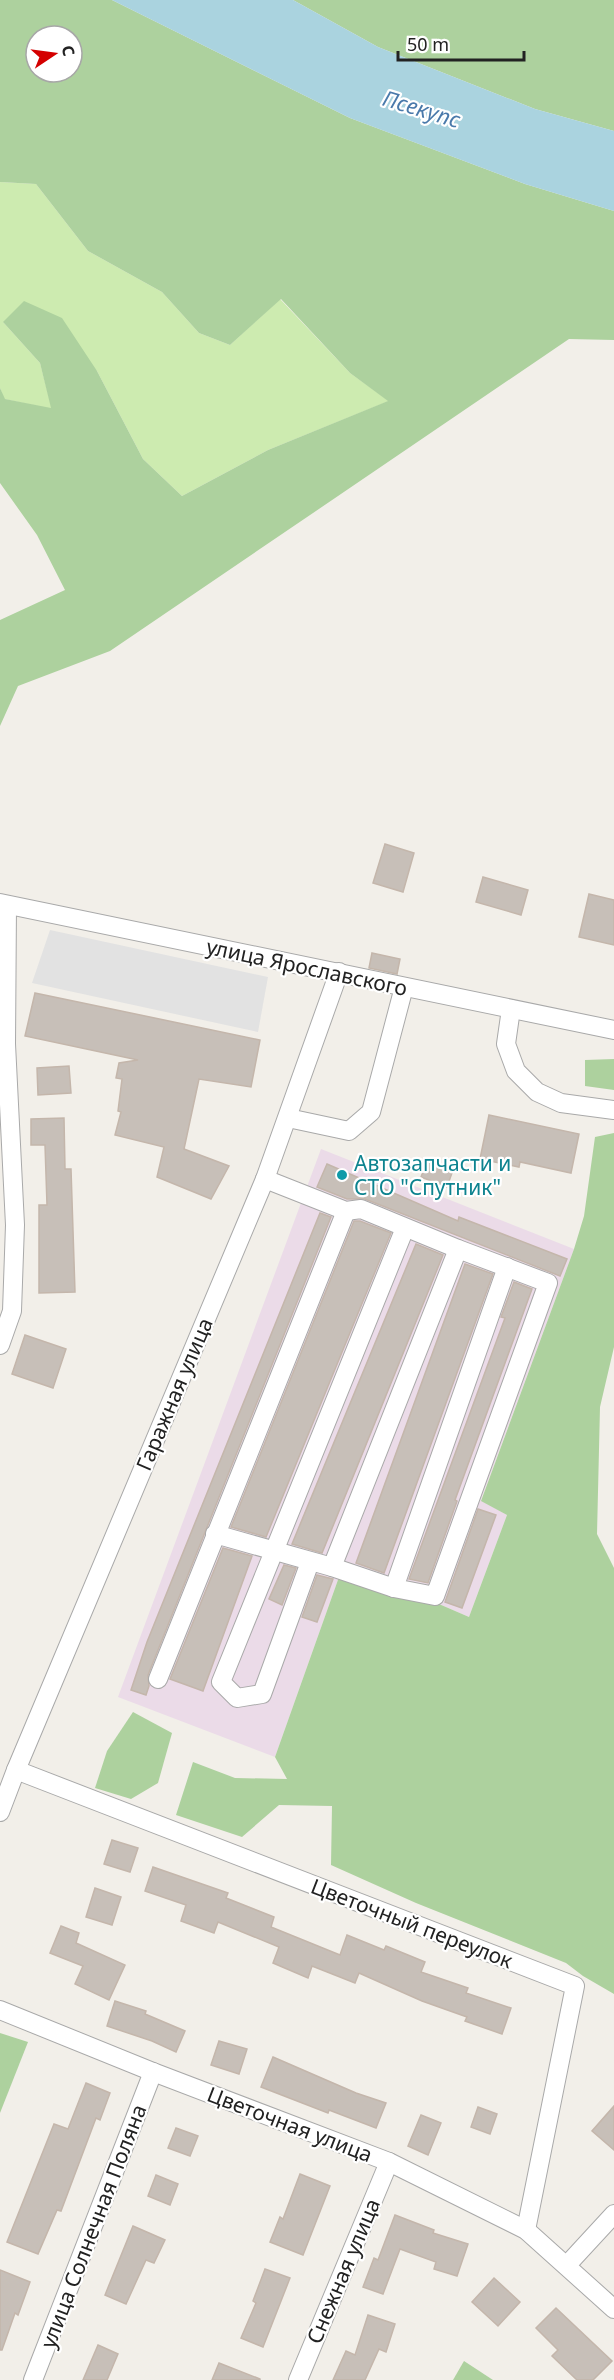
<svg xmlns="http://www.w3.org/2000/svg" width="614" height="2380" font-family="'Noto Sans',sans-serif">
	<rect width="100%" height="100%" fill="#f2efe9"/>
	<!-- industrial -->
	<path fill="#ebdbe8" d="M321 1149 574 1249 481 1500 507 1515 469 1617 432 1601 339 1577 275 1757 118 1697Z"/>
	<!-- grass -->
	<path fill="#cdebb0" d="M0 182 36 184 88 251 162 292 199 333 230 345 280 299 350 373 389 401 268 450 182 496 143 459 97 371 3 322 40 363 52 409 4 399 0 388Z"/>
	<!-- forest -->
	<g fill="#add19e" fill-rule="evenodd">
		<path d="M0 0H112L350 118 525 184 614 211V340L569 339 110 651 18 686 0 726V620L65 590 37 535 0 483V388L5 399 51 408 40 363 3 322 24 301 62 318 97 371 143 459 182 496 268 450 388 401 350 373 281 299 230 345 199 333 162 292 88 251 36 184 0 182ZM36 36H72V72H36Z"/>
		<path d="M293 0H614V131L535 109 378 47Z"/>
		<path d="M614 1059V1090L585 1086V1060Z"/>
		<path d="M614 1133V1347L600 1407 597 1534 614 1568V1994L583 1976 566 1963 416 1903 331 1865 332 1806 279 1805 242 1837 176 1815 193 1762 235 1778 287 1779 275 1757 339 1577 432 1601 469 1617 507 1515 481 1501 574 1249 584 1216 595 1137Z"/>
		<path d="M133 1712 172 1733 158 1783 131 1799 95 1788 107 1751Z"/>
		<path d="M0 2033 28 2042 0 2113Z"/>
		<path d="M464 2361 493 2380H453Z"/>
	</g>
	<!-- parking -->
	<path fill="#e2e2e2" d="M50 930 268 977 258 1032 32 983Z"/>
	<!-- water -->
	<path fill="#aad3df" d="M112 0H293L378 47 535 109 614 131V211L525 184 350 118Z"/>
	<!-- building -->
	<g fill="#c7bfb8" stroke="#c4b6ab" stroke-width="1.5">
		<path d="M385 844 414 853 403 892 373 883Z"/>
		<path d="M483 877 528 890 521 915 476 902Z"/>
		<path d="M589 894 614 900V945L579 937Z"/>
		<path d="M372 953 400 959 397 974 369 968Z"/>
		<path d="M35 993 260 1040 251 1087 199 1079 184 1149 229 1166 211 1199 157 1177 164 1147 115 1135 121 1112 118 1111 122 1079 116 1078 119 1063 138 1060 25 1036Z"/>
		<path d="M69 1066 71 1093 38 1095 37 1068Z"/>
		<path d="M489 1115 579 1134 571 1173 520 1162 519 1167 480 1159Z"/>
		<path d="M64 1118 65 1169H71L75 1292 39 1293V1205H47L45 1145H31V1119Z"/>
		<path d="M427 1161 453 1170 447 1187 421 1177Z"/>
		<path d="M327 1164 458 1221 459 1217 567 1259 560 1276 365 1199H347L317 1187Z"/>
		<path d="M320 1213 331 1217 148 1675 149 1686 146 1695 131 1690 147 1642Z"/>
		<path d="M354 1221H360L391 1233 266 1537 231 1527Z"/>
		<path d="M416 1244 443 1255 322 1553 292 1544Z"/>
		<path d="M465 1264 493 1274 384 1573 356 1563Z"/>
		<path d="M514 1282 532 1289 455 1500 457 1501 428 1583 409 1579 505 1318 501 1317Z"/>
		<path d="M25 1335 66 1349 53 1388 12 1374Z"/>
		<path d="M478 1509 496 1515 462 1608 445 1602Z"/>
		<path d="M223 1548 252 1556 203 1691 170 1679Z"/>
		<path d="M284 1565 296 1568 282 1605 269 1599Z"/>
		<path d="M317 1575 333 1579 317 1622 302 1617Z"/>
		<path d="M112 1840 138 1848 130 1872 104 1864Z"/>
		<path d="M153 1867 228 1893 226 1898 274 1917 271 1927 340 1955 347 1935 384 1950 386 1946 425 1962 421 1972 468 1988 466 1993 511 2008 502 2034 465 2021 467 2017 422 2001 359 1973 355 1983 312 1966 308 1978 273 1963 279 1947 218 1922 214 1933 181 1921 186 1905 145 1891Z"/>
		<path d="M95 1888 121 1897 112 1925 86 1917Z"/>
		<path d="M61 1926 79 1933 76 1943 125 1965 109 2000 75 1984 83 1966 50 1953Z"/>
		<path d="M115 2001 146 2011 145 2014 185 2031 176 2052 152 2041 107 2026Z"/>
		<path d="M219 2041 247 2049 239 2074 211 2065Z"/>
		<path d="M273 2057 356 2093 386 2103 376 2128 329 2110 328 2113 261 2087Z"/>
		<path d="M86 2083 110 2093 100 2120 96 2118 61 2211 57 2210 38 2254 7 2242 54 2124 68 2129Z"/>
		<path d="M614 2106V2150L592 2131Z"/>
		<path d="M478 2107 497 2114 490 2134 471 2127Z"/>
		<path d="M421 2115 441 2123 428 2155 408 2146Z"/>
		<path d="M176 2128 198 2136 190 2156 168 2148Z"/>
		<path d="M300 2174 330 2186 303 2255 270 2242 280 2217 283 2219Z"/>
		<path d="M156 2175 178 2184 170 2205 148 2196Z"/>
		<path d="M395 2215 434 2230 433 2233 468 2244 457 2276 434 2269 436 2262 400 2249 383 2294 363 2287 374 2258 378 2260Z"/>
		<path d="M133 2226 165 2240 154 2263 146 2260 126 2304 105 2295Z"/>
		<path d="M265 2269 290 2278 263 2347 241 2338 256 2303 253 2301Z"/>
		<path d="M0 2270 30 2282 18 2315 15 2313 2 2350H0Z"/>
		<path d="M494 2278 520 2302 498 2326 472 2302Z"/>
		<path d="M556 2308 612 2361 593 2380H577L552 2356 558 2350 536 2328Z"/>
		<path d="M368 2315 395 2324 386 2352 379 2349 365 2380H333L346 2351 355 2355Z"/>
		<path d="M98 2345 118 2354 107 2380H83Z"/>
		<path d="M219 2363 260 2379V2380H212Z"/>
	</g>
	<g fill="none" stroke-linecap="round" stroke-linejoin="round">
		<!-- minor casing -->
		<g stroke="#a9a9a9" stroke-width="20">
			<g id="minor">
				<path d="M0 903 614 1030"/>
				<path d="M511 1009 506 1044 516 1071 537 1092 561 1103 614 1110"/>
				<path d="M288 1118 349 1131 371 1112 404 987"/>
				<path d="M0 1345 12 1311 15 1225 6 1044 7 905"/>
				<path d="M215 1534 332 1567 394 1588 435 1596 548 1283 458 1249 361 1209 346 1211 265 1179"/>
				<path d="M310 1562 262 1694 237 1698 221 1682 405 1228"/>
				<path d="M332 1567 458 1249"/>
				<path d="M394 1588 507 1267"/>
				<path d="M158 1679 346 1211"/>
				<path d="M16 1770 575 1986 526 2230"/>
				<path d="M0 1812 16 1770 265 1179 339 972"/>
				<path d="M0 2010 153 2072 389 2162 526 2230 614 2309"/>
				<path d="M567 2265 614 2214"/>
				<path d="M33 2380 153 2072"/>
				<path d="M298 2380 389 2162"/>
			</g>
		</g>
		<!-- minor -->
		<use href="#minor" stroke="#fff" stroke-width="18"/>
	</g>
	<!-- markers -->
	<circle fill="#0f9aa8" stroke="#fff" stroke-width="2" cx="342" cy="1175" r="6"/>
	<g text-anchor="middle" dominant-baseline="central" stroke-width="4.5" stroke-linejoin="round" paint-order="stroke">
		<!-- street labels -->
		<g font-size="21" fill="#222" stroke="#fff">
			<text transform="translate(307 967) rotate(12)">улица Ярославского</text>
			<text transform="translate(174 1394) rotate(-67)">Гаражная улица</text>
			<text transform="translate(412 1923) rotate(21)">Цветочный переулок</text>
			<text transform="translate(290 2124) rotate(21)">Цветочная улица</text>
			<text transform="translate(93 2226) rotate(-69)">улица Солнечная Поляна</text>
			<text transform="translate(343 2271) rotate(-67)">Снежная улица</text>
		</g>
		<!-- culture labels -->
		<g font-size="21" fill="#0d838f" stroke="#fff" text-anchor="start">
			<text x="354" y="1163">Автозапчасти и<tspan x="354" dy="24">СТО "Спутник"</tspan></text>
		</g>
		<!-- water labels -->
		<g font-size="22" font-style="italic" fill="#4a7aab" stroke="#fff">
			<text transform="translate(422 108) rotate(17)">Псекупс</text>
		</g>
	</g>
	<!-- north arrow -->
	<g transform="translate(54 54) rotate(77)"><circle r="28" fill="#ffffff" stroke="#a7a7a7" stroke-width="1.5"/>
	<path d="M0-4.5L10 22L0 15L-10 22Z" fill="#d40000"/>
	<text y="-9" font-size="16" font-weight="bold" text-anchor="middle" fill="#222222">С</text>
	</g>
	<!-- scale -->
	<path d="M398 51v9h126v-9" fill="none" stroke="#222222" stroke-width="3"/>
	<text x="407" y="51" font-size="18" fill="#222222" stroke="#ffffff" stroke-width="4.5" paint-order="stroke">50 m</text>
</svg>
